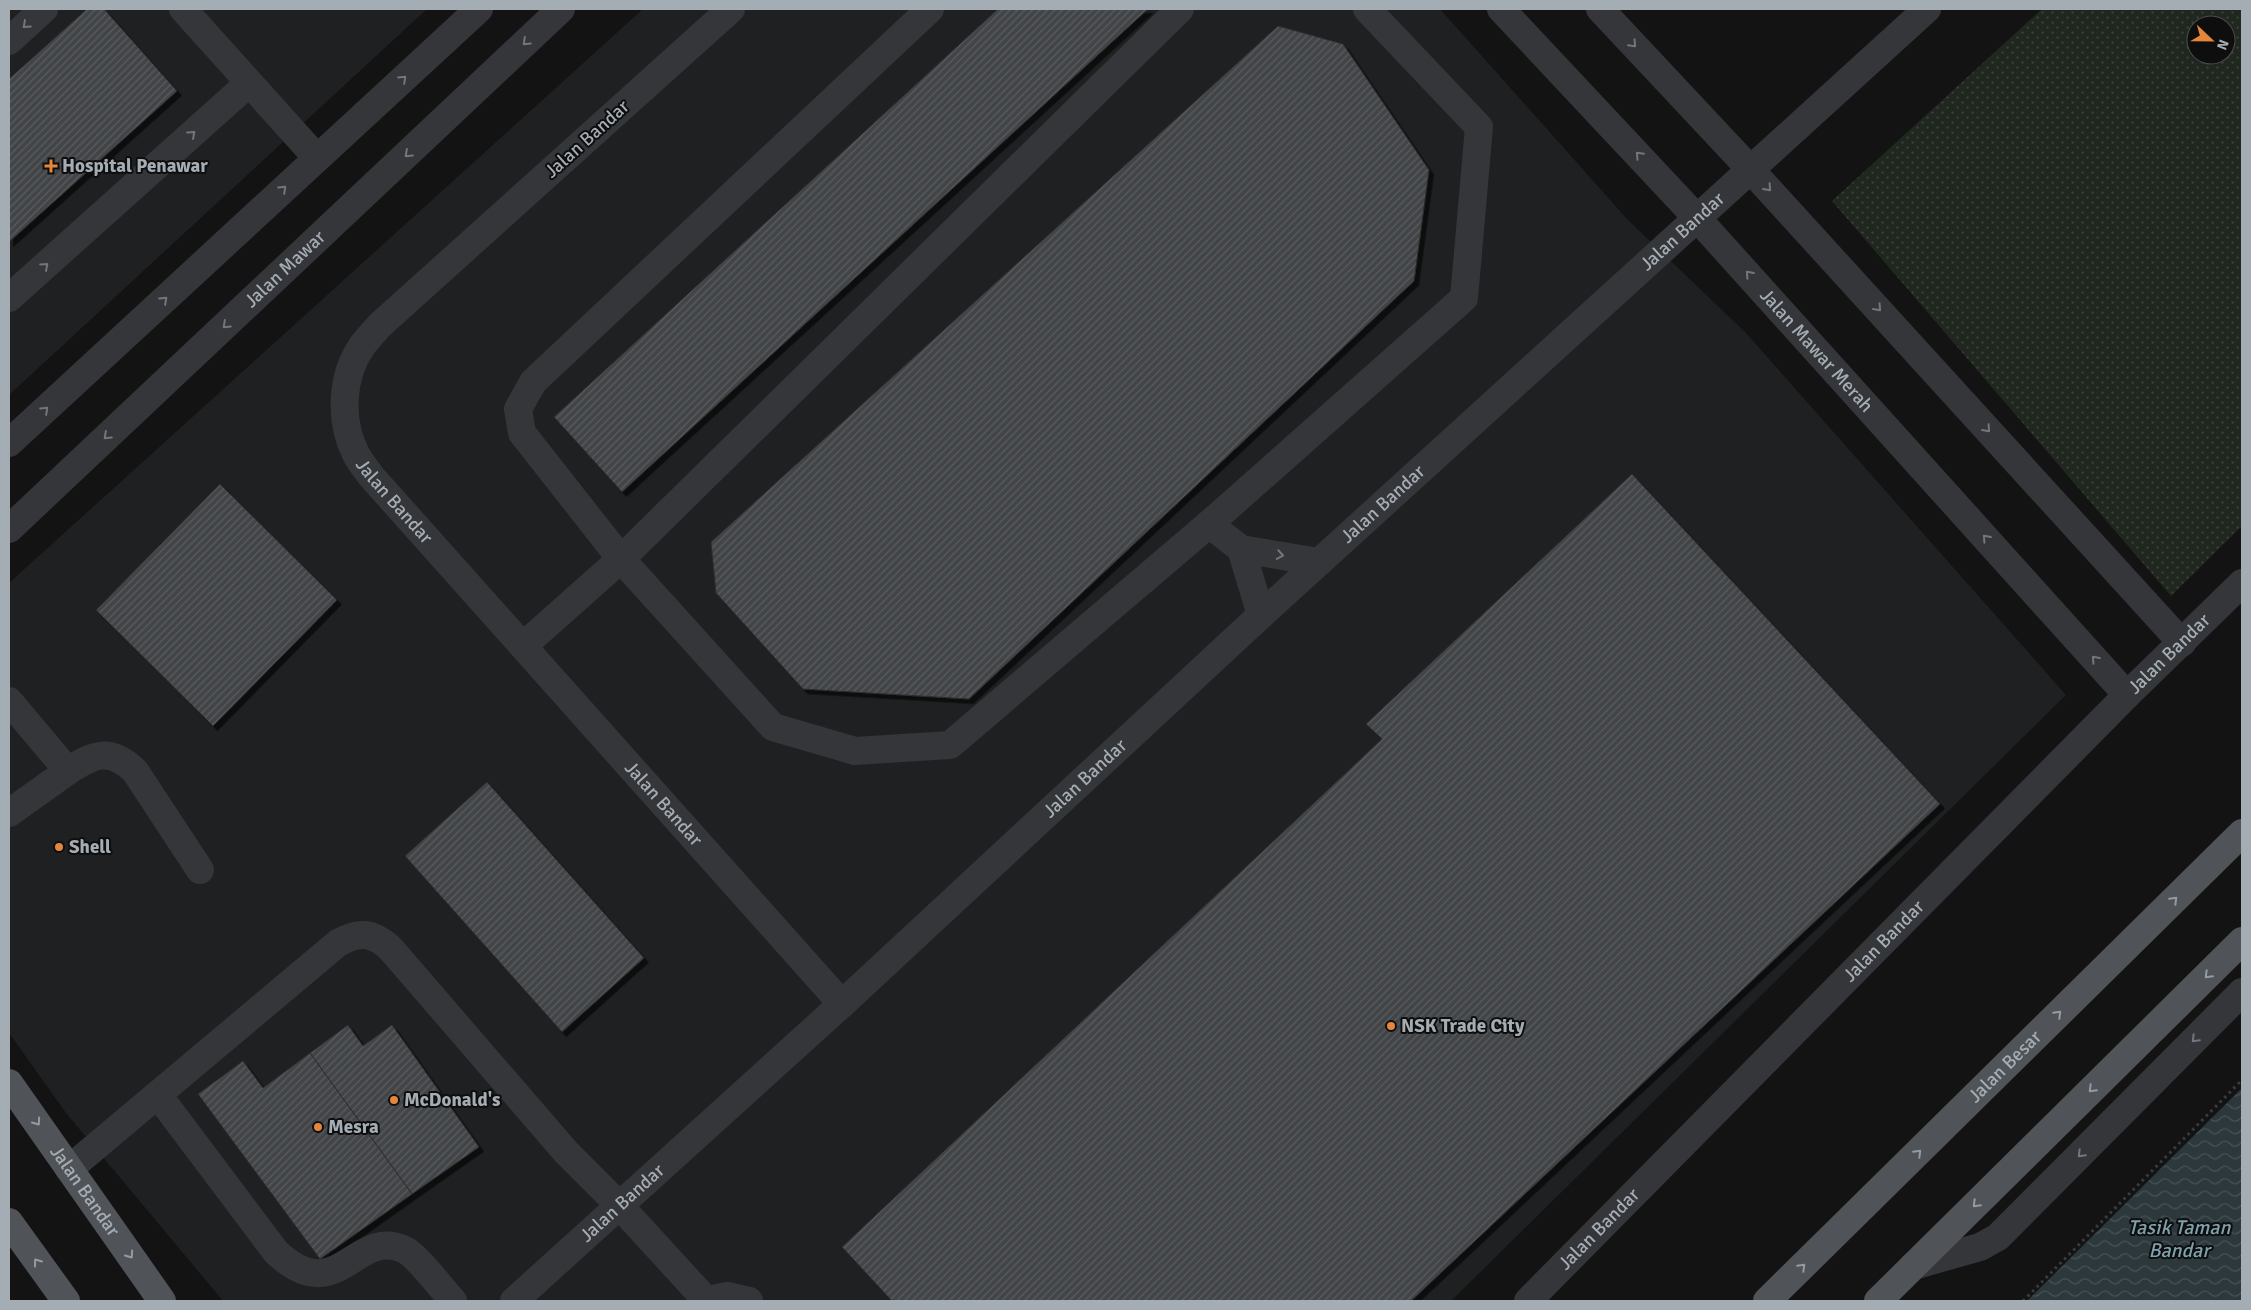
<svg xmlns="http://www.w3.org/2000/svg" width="2251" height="1310" font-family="Signika,sans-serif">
	<defs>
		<pattern id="grass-dots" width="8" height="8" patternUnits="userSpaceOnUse" patternTransform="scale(1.25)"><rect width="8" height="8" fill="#20271f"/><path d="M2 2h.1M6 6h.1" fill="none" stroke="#3d443d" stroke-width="1.8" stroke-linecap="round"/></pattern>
		<pattern id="water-waves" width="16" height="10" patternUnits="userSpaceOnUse" patternTransform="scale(1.25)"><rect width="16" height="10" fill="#2d383c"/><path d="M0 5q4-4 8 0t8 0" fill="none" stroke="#485256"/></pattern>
		<pattern id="building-hatch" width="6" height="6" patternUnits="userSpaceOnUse" patternTransform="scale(1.25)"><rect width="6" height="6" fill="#424447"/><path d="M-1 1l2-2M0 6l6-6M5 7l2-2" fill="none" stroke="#5a5c5f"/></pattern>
		<filter id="shadow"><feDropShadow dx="4.5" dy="4.5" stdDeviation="0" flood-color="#0009"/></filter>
	</defs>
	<rect width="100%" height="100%" fill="#131314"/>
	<!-- built -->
	<g fill="#1f2021">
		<path d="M9 9H427L9 395Z"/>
		<path d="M643 9H1440L1628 220 1746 333 2066 695 1451 1301H223L66 1113 9 1033V583Z"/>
	</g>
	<!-- grass -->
	<path fill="url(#grass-dots)" fill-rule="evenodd" d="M2042 9H2242V526L2171 596 1832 201ZM2196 25H2226V55H2196Z"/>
	<!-- water -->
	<path fill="url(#water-waves)" d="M2242 1088V1301H2027Z"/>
	<!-- building -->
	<g fill="url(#building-hatch)" stroke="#2d2e30" filter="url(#shadow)">
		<path d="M87 9H104L177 91 9 242V79Z"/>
		<path d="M998 9H1148L622 492 554 417Z"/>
		<path d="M1278 26 1343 44 1429 170 1414 281 969 699 803 689 716 593 711 542Z"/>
		<path d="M1632 474 1940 804 1411 1301H892L842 1247 1382 739 1366 724Z"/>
		<path d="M220 484 337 600 213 726 96 610Z"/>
		<path d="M487 782 644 958 562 1032 405 856Z"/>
		<path d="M348 1025 363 1046 392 1025 479 1147 412 1194 310 1053Z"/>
		<path d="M310 1053 412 1194 320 1259 198 1094 243 1061 263 1088Z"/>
	</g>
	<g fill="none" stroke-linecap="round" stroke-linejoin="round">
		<!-- path -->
		<path stroke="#3a3d40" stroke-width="3" stroke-dasharray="2.5 4" stroke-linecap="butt" d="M2023 1301 2242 1080"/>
		<!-- minor -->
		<g stroke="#343639" stroke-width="28">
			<path d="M183 9 317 158"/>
			<path id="s1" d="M731 9 380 325C374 332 367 339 362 346 341 376 339 421 356 454 360 462 366 469 371 476L842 1004"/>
			<path d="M1180 9 621 559 773 727 855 751 950 745 1209 524 1464 298 1479 127 1367 9"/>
			<path id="s2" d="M1501 9 1697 218 2127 695"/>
			<path d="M1600 9 1750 169 2182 643"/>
			<path d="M9 41 44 9"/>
			<path d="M9 298 249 83"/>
			<path d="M9 443 479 9"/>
			<path d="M1209 524 1241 549 1319 562"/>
			<path id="s3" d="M9 529 561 9"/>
			<path d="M1241 549 1261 615"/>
			<path d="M523 646 621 559 522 433 518 409 533 382 930 9"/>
			<path d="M9 701 68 771 9 813"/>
			<path d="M68 771C94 754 110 747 135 771L200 870"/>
			<path d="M158 1095 276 1252C337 1310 355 1228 403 1249 416 1254 442 1289 453 1301"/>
			<path d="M69 1169 338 943C359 931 372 932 390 948L566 1152 619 1205 706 1300"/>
			<path d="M1913 1266 1980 1247 1998 1237 2242 992"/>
			<path id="s4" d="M514 1301 842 1004 1261 615 1927 9"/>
			<path d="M705 1301 727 1296 749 1301"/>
			<path id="s5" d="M1528 1301 2127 695 2242 583"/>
		</g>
		<!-- major -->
		<g stroke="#505458" stroke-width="28">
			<path id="s6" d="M9 1083 162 1301"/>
			<path d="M9 1222 66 1301"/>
			<path id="s7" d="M1767 1301 2242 833"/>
			<path d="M1878 1301 2242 941"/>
		</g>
	</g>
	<!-- one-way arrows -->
	<defs><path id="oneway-chevron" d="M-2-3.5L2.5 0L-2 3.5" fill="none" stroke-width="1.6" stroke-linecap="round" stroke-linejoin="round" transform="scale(1.25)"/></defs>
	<g stroke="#72777d">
		<use href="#oneway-chevron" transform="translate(26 25) rotate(138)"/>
		<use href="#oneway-chevron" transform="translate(526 42) rotate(137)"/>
		<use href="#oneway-chevron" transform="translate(1633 44) rotate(47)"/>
		<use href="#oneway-chevron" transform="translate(403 79) rotate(-43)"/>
		<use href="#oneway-chevron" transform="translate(192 134) rotate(-42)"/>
		<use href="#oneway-chevron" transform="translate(408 154) rotate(137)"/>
		<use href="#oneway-chevron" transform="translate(1639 155) rotate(-133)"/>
		<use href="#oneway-chevron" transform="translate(1768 188) rotate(48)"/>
		<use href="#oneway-chevron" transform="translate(283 189) rotate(-43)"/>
		<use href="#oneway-chevron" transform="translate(45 266) rotate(-42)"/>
		<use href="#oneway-chevron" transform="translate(1749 274) rotate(-132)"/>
		<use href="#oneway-chevron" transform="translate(164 300) rotate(-43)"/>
		<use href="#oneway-chevron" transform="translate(1878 308) rotate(48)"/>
		<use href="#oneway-chevron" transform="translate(226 325) rotate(137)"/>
		<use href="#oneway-chevron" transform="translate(45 410) rotate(-43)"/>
		<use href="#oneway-chevron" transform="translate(1987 429) rotate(48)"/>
		<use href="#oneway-chevron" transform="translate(107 436) rotate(137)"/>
		<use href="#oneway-chevron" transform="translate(1986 538) rotate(-132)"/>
		<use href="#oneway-chevron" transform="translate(1280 555) rotate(10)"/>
		<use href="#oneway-chevron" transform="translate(2095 659) rotate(-132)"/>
		<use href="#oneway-chevron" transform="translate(2195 1039) rotate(135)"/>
		<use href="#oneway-chevron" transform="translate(2081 1154) rotate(135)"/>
	</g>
	<g stroke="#949ba2">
		<use href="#oneway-chevron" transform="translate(2174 900) rotate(-45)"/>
		<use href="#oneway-chevron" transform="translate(2208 975) rotate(135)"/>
		<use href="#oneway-chevron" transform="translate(2058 1014) rotate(-45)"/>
		<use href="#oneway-chevron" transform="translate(2092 1089) rotate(135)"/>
		<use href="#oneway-chevron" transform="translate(37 1122) rotate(55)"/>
		<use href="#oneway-chevron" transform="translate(1918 1153) rotate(-45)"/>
		<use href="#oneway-chevron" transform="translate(1976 1204) rotate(135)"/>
		<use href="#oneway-chevron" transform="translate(130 1255) rotate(55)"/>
		<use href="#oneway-chevron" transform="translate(37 1262) rotate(-126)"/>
		<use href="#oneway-chevron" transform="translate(1802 1267) rotate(-45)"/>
	</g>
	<!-- markers -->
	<g fill="#e4863b" stroke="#0e0e0f" stroke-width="2">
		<path d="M48.5 158.5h5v5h5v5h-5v5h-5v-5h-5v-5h5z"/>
		<circle cx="59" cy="847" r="5"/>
		<circle cx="1391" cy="1026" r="5"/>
		<circle cx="394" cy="1100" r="5"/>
		<circle cx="318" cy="1127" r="5"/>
	</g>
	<g text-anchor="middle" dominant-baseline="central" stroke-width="4" stroke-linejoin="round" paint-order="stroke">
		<!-- street labels -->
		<g font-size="19" fill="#a5adb4" stroke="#0e0e0f">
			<text transform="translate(587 139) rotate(-42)">Jalan Bandar</text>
			<text stroke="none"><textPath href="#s4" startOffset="1584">Jalan Bandar</textPath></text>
			<text stroke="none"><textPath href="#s3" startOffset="379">Jalan Mawar</textPath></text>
			<text stroke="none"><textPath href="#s2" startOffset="465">Jalan Mawar Merah</textPath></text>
			<text stroke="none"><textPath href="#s1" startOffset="674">Jalan Bandar</textPath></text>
			<text stroke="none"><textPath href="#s4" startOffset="1179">Jalan Bandar</textPath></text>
			<text stroke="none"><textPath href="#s5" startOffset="911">Jalan Bandar</textPath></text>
			<text stroke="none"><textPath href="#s4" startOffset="774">Jalan Bandar</textPath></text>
			<text stroke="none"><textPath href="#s1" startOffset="1079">Jalan Bandar</textPath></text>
			<text stroke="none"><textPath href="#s5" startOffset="506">Jalan Bandar</textPath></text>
			<text stroke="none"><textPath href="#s7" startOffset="334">Jalan Besar</textPath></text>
			<text stroke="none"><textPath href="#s6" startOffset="132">Jalan Bandar</textPath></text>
			<text stroke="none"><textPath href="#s4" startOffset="146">Jalan Bandar</textPath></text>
			<text stroke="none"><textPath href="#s5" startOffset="101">Jalan Bandar</textPath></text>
		</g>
		<!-- poi labels -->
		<g font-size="19" font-weight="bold" fill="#a5adb4" stroke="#0e0e0f" text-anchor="start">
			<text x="62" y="166">Hospital Penawar</text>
			<text x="69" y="847">Shell</text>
			<text x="1401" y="1026">NSK Trade City</text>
			<text x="404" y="1100">McDonald's</text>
			<text x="328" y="1127">Mesra</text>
		</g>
		<!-- water labels -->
		<g font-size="20" font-style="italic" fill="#7ea2ad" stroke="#0e0e0f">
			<text x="2179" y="1227">Tasik Taman<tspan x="2179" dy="23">Bandar</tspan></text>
		</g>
	</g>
	<!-- border -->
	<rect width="2251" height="1310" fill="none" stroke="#a5adb4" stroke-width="20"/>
	<!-- north arrow -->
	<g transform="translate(2211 40) rotate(112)"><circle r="24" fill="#0e0e0f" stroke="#4a4e51"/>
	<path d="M0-4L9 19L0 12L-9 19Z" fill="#e4863b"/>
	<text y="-8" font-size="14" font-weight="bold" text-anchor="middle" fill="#a5adb4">N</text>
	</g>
</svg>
